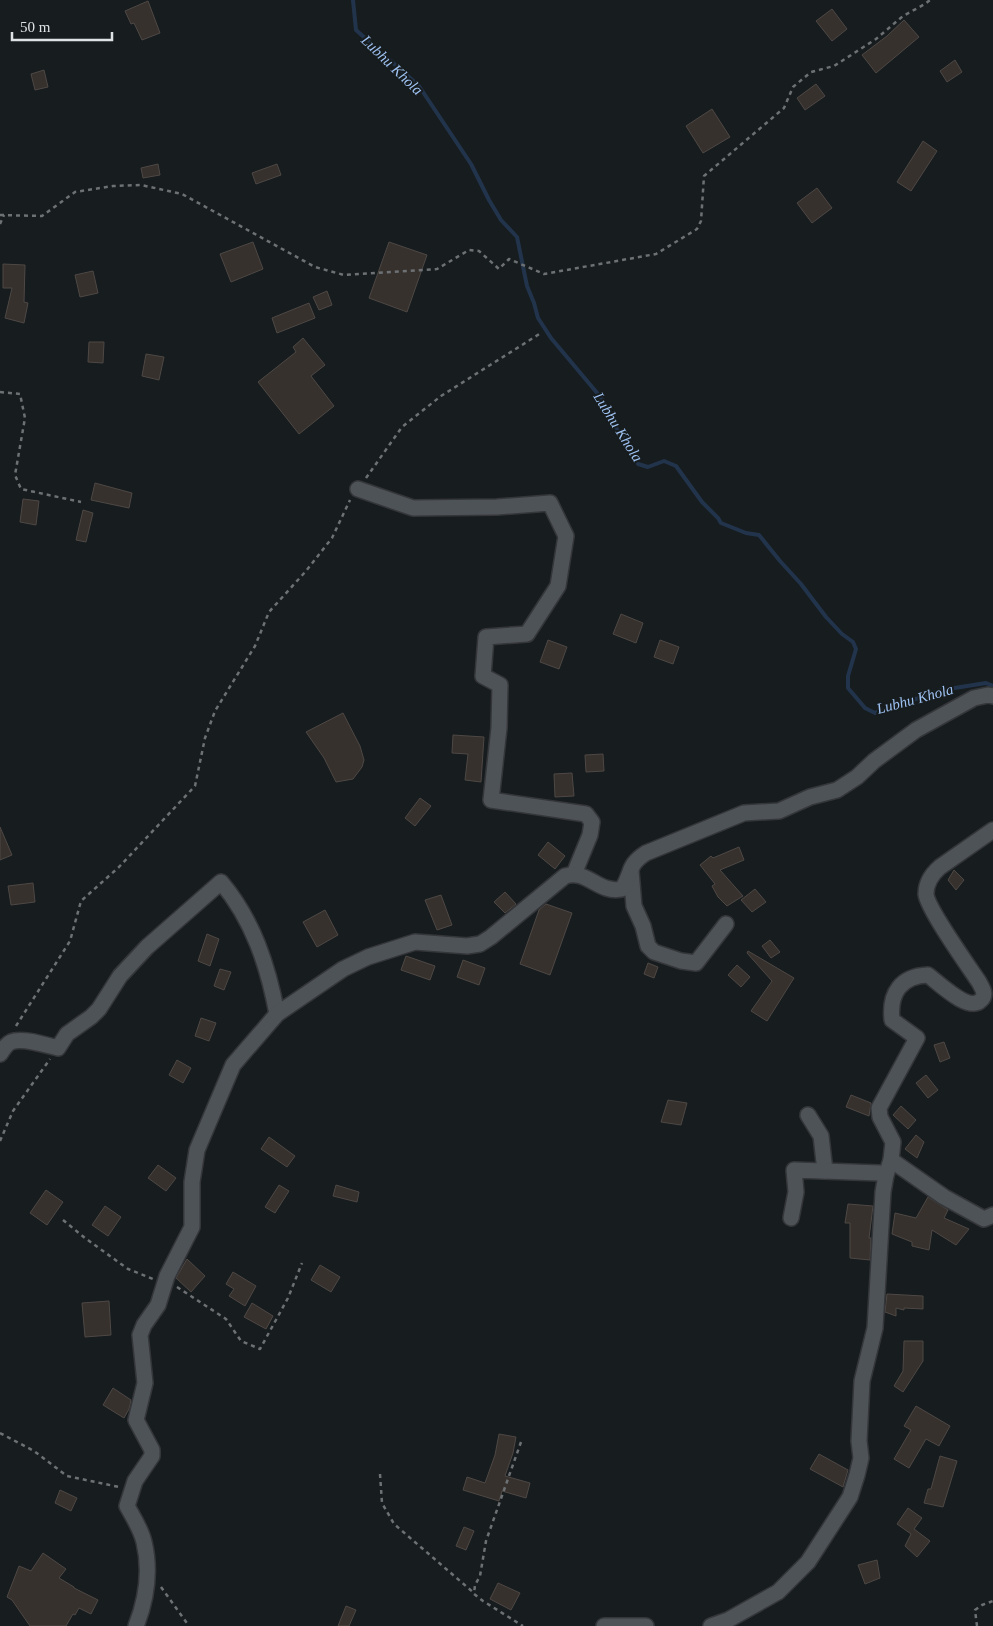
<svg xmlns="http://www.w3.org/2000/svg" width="993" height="1626" font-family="Georgia,serif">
	<rect width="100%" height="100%" fill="#171c1f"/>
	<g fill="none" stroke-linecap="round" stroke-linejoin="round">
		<!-- stream -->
		<path stroke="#22344c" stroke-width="4" d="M353 0 356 30 419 86 471 164 489 200 501 220 517 237 527 286 534 303 538 318 551 338 603 400 608 415 618 431 629 444 632 455 638 464 648 467 664 461 676 466 702 502 718 518 721 523 746 533 759 535 780 561 801 584 826 617 842 634 853 642 856 649 848 676V688L865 708 875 713 942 690 986 683 993 686"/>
	</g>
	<!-- building -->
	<g fill="#37312e" stroke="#4e4845">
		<path d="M148 1 160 33 142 40 134 23 131 24 125 11Z"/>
		<path d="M832 9 847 29 832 41 816 21Z"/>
		<path d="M904 20 919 37 876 73 862 55 887 36Z"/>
		<path d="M955 60 962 72 947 82 940 71Z"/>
		<path d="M44 70 48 87 35 90 31 74Z"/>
		<path d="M816 84 825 96 805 110 797 98Z"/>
		<path d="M712 109 730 137 703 153 686 126Z"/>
		<path d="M923 141 937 151 911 191 897 182Z"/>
		<path d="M158 164 160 175 143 178 141 168Z"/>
		<path d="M277 164 281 175 256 184 252 173Z"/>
		<path d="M817 188 832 208 812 223 797 203Z"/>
		<path d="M253 242 263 269 231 282 220 254Z"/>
		<path d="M389 242 427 255 407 312 369 298Z"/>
		<path d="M3 264 25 265 24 302 28 303 24 323 5 318 12 288H3Z"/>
		<path d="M93 271 98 293 80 297 75 275Z"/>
		<path d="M327 291 332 305 319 310 313 297Z"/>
		<path d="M309 303 315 318 277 333 272 318Z"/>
		<path d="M303 338 325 365 311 376 334 406 299 434 258 382 296 352 293 347Z"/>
		<path d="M89 342H104L103 363 88 362Z"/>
		<path d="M146 354 164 357 159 380 142 376Z"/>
		<path d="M95 483 132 493 129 508 91 500Z"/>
		<path d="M23 499 39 501 36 525 20 522Z"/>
		<path d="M83 510 93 513 86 542 76 540Z"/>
		<path d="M621 614 643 623 636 643 613 634Z"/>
		<path d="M548 640 567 647 559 669 540 662Z"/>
		<path d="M660 640 679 647 673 664 654 657Z"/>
		<path d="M343 713 360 746 364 760 362 767 353 779 336 782 324 758 306 732Z"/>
		<path d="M453 735 484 737 481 782 465 780 468 754 452 753Z"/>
		<path d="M603 754 604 771 586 772 585 755Z"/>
		<path d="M572 773 574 796 555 797 554 774Z"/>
		<path d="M420 798 431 806 415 826 405 818Z"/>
		<path d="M0 827 12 855 0 860Z"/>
		<path d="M548 842 565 856 555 869 538 855Z"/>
		<path d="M739 847 744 860 720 870 743 896 727 906 718 897 712 886 715 884 700 865 711 856 713 858Z"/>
		<path d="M954 870 964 880 956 890 948 880Z"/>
		<path d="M33 883 35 902 11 905 8 886Z"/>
		<path d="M755 889 766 902 752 912 741 900Z"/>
		<path d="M505 892 516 904 505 913 494 902Z"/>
		<path d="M441 895 452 925 437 930 425 900Z"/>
		<path d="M546 904 572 913 550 975 520 964 539 910Z"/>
		<path d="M325 910 338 935 317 947 303 922Z"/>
		<path d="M207 934 219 939 210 966 198 961Z"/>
		<path d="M770 940 780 952 771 958 762 946Z"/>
		<path d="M748 951 794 978 767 1021 751 1011 772 981 747 953Z"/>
		<path d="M406 956 435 966 430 980 401 970Z"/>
		<path d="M463 960 485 968 479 985 457 977Z"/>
		<path d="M648 963 658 967 654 978 644 974Z"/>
		<path d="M737 965 750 977 741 987 728 975Z"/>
		<path d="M220 969 231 972 224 990 214 986Z"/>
		<path d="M201 1018 216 1023 209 1041 195 1036Z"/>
		<path d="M944 1042 950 1058 940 1062 934 1045Z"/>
		<path d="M177 1060 191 1068 183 1083 169 1075Z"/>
		<path d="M926 1075 938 1090 928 1098 916 1083Z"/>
		<path d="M851 1095 871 1103 869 1116 846 1107Z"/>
		<path d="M668 1100 687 1103 681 1125 661 1122Z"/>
		<path d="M901 1106 916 1120 908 1129 893 1115Z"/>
		<path d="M916 1135 924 1142 917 1158 905 1149Z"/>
		<path d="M269 1137 295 1156 287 1167 261 1149Z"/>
		<path d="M158 1165 176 1178 166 1191 148 1178Z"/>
		<path d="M279 1185 289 1191 275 1213 265 1207Z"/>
		<path d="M336 1185 359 1192 357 1202 333 1196Z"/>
		<path d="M46 1190 63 1202 47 1225 30 1213Z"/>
		<path d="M928 1197 948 1210 944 1218 969 1229 956 1245 932 1230 929 1250 912 1246V1242L892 1234 895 1213 916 1218Z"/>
		<path d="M848 1204 873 1206 869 1238H871L870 1260 850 1258V1223H845Z"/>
		<path d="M105 1206 121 1217 108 1236 92 1225Z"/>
		<path d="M187 1259 205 1276 191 1292 176 1278Z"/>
		<path d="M320 1265 340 1277 331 1292 311 1280Z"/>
		<path d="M233 1272 256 1286 245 1306 229 1296 234 1289 226 1284Z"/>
		<path d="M887 1294 923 1296V1309L904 1308V1310L896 1308V1316L885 1312Z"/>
		<path d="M109 1301 111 1335 85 1337 82 1303Z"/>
		<path d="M252 1303 273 1316 266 1329 244 1317Z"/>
		<path d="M904 1341H923V1361L903 1392 894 1386 903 1371Z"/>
		<path d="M113 1388 131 1400 129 1409 124 1418 103 1405Z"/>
		<path d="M916 1406 950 1426 939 1446 926 1439 909 1468 894 1459 911 1430 904 1426Z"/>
		<path d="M499 1434 516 1437 513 1453 505 1476 530 1483 526 1498 502 1491 499 1501 463 1490 467 1477 485 1483 495 1455Z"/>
		<path d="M819 1454 848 1470 843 1487 810 1469Z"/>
		<path d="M940 1456 957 1461 943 1507 924 1503 928 1489H931Z"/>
		<path d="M60 1490 77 1498 71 1511 55 1503Z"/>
		<path d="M908 1508 922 1518 914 1529 930 1541 917 1557 905 1546 911 1534 897 1524Z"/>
		<path d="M464 1527 474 1531 466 1550 456 1546Z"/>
		<path d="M43 1553 66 1569 59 1578 74 1587V1588L98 1600 91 1614 79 1608 75 1615 73 1614 66 1626H30L12 1600 7 1597 19 1566 31 1571Z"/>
		<path d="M877 1560 880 1578 865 1584 858 1565Z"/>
		<path d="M498 1583 520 1593 511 1610 490 1599Z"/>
		<path d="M346 1606 356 1610 349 1626H338Z"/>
	</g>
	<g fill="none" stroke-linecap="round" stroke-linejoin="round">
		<!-- minor casing -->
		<g stroke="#343639" stroke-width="18">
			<g id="minor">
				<path d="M358 489 413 508 497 507 550 503 566 536 558 586 527 634 486 637 483 676 500 685 499 728 491 800 586 814 592 822 590 835 574 874"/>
				<path d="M631 871 634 906 643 926 648 946 654 952 681 961 696 963 726 924"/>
				<path d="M0 1054C3 1050 6 1044 11 1042 22 1037 46 1045 58 1048L67 1034 91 1017 99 1009 120 976 147 947 221 882C253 920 268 966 277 1014"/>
				<path d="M808 1115 821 1136 825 1171"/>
				<path d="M891 1160 944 1197 984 1219 993 1215"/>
				<path d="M791 1218 796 1192 794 1170 880 1173 886 1175"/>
				<path d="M136 1626C147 1598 151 1571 144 1542 141 1529 133 1517 127 1506L135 1481 152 1456V1450L136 1420 145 1383 140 1335 144 1325 158 1305 167 1276 192 1227V1182L197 1150 233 1065 277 1014 343 969 368 957 415 942 467 946 480 944 491 937 565 876C588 869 598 894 622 889 633 873 626 866 646 853L744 813 779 811 810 797 837 790 857 777 874 761 916 730 974 698 988 695 993 696"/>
				<path d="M604 1626H646"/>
				<path d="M711 1626 728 1620 778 1592 808 1562 850 1497 857 1475 861 1458 859 1441 862 1381 875 1328 883 1192 886 1175 891 1160 893 1142 880 1117 879 1108 917 1038 892 1020C889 993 901 976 928 975 939 983 969 1013 981 1000 987 994 982 988 979 982 969 967 927 908 926 894 926 883 932 874 940 867L993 830"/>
			</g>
		</g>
		<!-- path -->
		<g stroke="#6d7174" stroke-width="2.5" stroke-dasharray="4 4" stroke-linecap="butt">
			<path d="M0 215 42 216 75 192 113 186 141 185 182 194 315 267 344 275 437 269 469 250 479 251 499 269 509 259 544 274 656 254 697 229 701 221 704 176 784 108 793 87 811 72 834 66 876 39 903 16 925 4 930 0"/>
			<path d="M0 224 4 215"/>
			<path d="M0 392 20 394 25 418 15 475 21 489 81 502"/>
			<path d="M366 478 402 427 441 396 541 333"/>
			<path d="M16 1026 70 941 81 901 119 867 195 786 205 738 215 711 255 646 269 612 306 571 332 538 350 500"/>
			<path d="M0 1141 13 1111 50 1059"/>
			<path d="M63 1220 85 1238 128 1269 153 1279"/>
			<path d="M177 1287 226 1319 241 1341 260 1349 288 1298 302 1263"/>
			<path d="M0 1433 34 1451 67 1476 119 1487"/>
			<path d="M521 1442 486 1541 480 1576 475 1585 474 1594 483 1601 523 1626"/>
			<path d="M380 1474 382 1503 394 1524 474 1593"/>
			<path d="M161 1587 189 1626"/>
			<path d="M977 1626 975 1610 982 1605 993 1601"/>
		</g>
		<!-- minor -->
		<use href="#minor" stroke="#4e5358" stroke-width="15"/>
	</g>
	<g text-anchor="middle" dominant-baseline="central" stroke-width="4" stroke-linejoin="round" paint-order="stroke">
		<!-- water labels -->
		<g font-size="15" font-style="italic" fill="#9fc3f3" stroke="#171c1f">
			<text transform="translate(392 65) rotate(44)">Lubhu Khola</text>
			<text transform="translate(618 427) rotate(58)">Lubhu Khola</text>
			<text transform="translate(915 699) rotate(-15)">Lubhu Khola</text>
		</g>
	</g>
	<!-- scale -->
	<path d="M12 32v8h100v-8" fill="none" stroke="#dfe2e4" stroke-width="2.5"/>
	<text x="20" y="32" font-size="15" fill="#dfe2e4" stroke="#171c1f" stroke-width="4" paint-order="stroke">50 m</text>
</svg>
